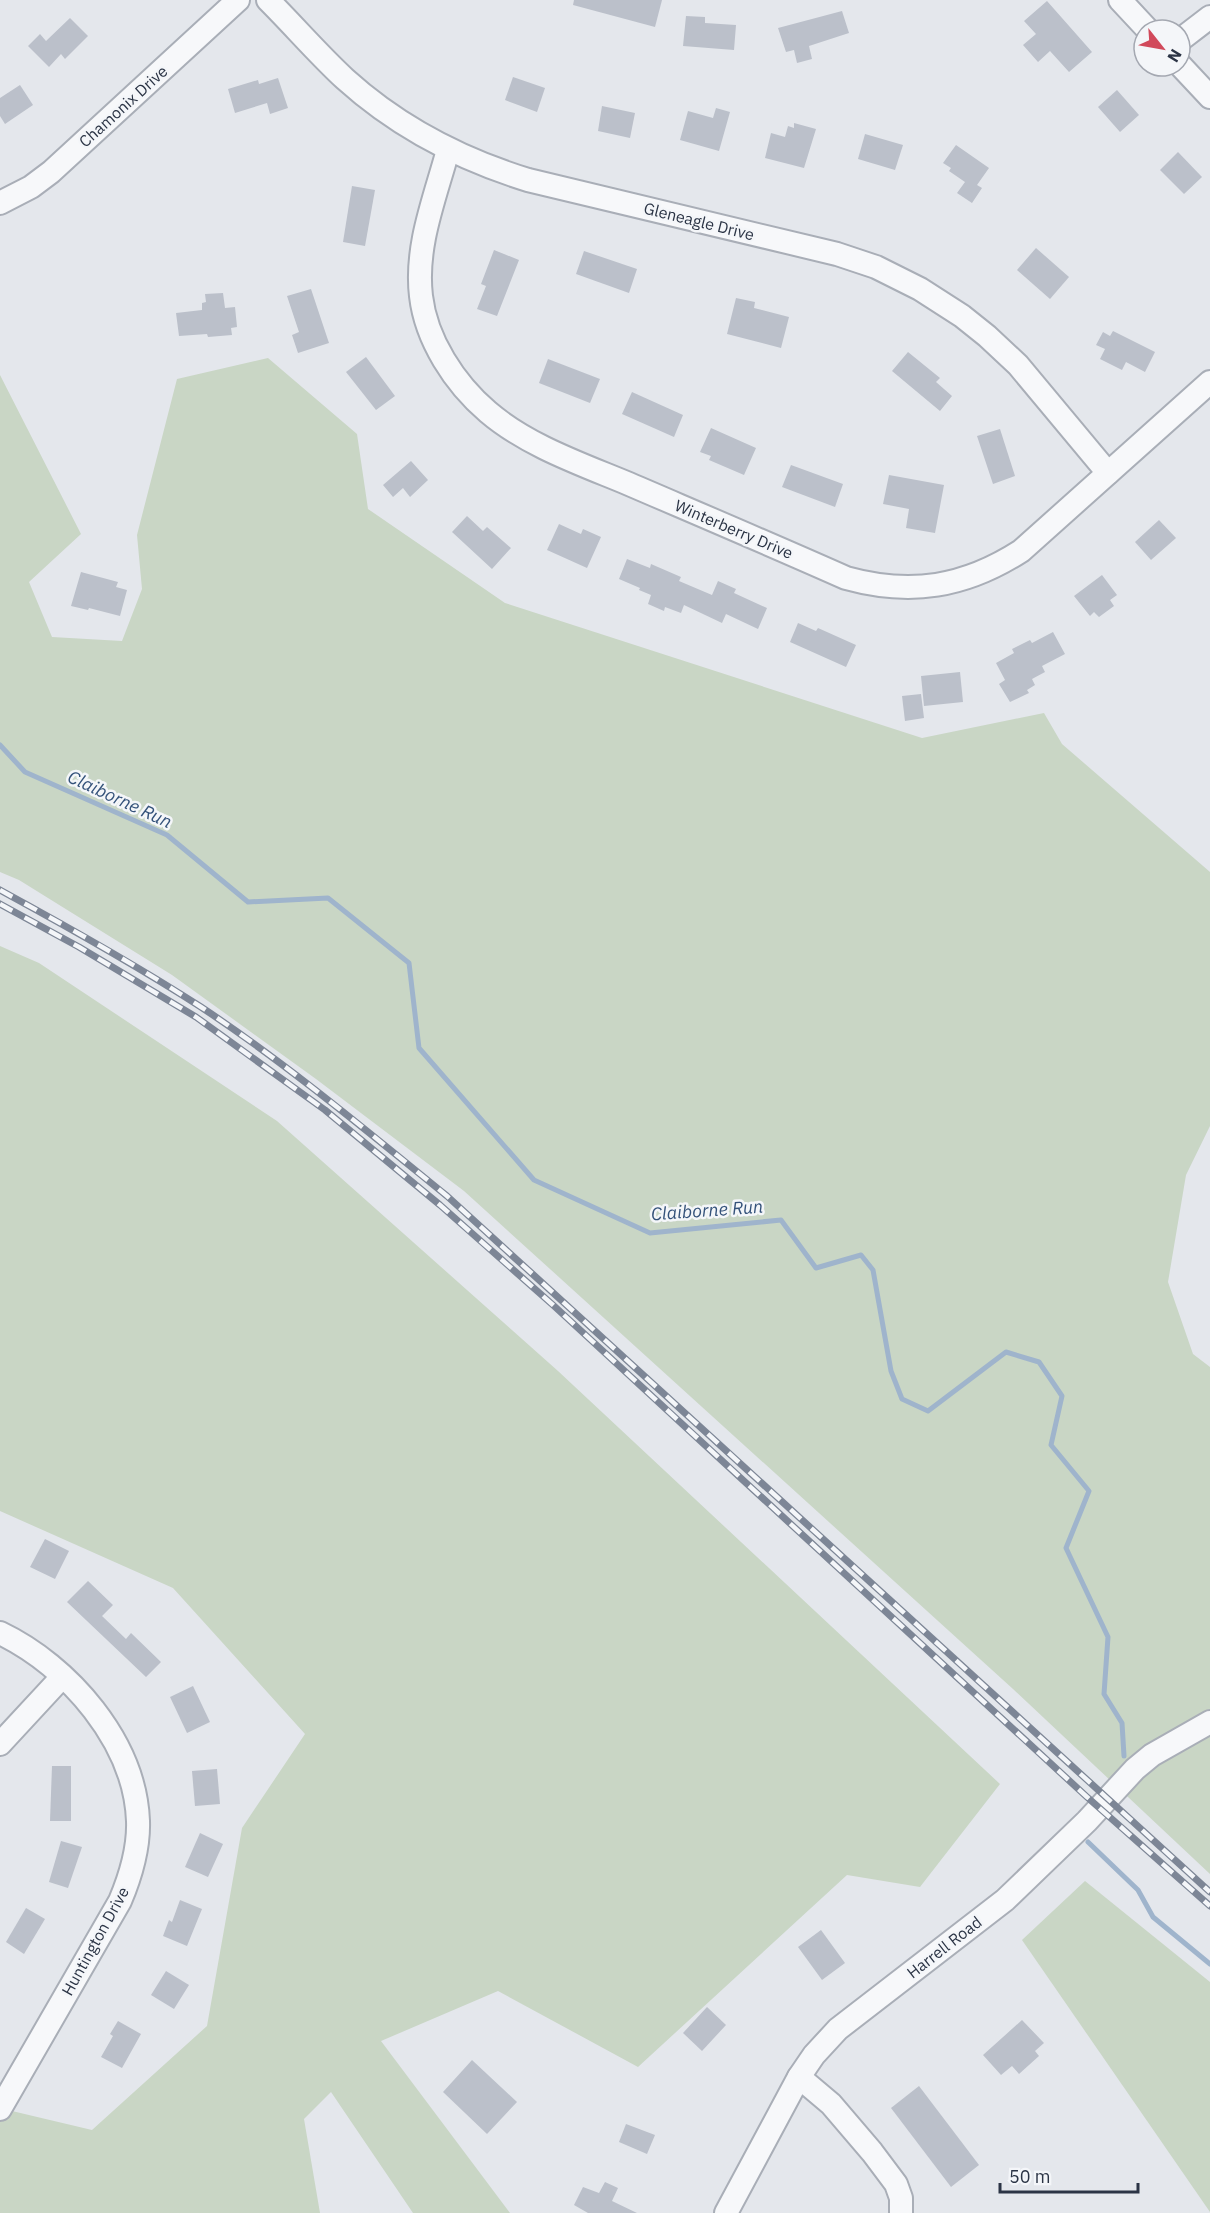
<svg xmlns="http://www.w3.org/2000/svg" width="1210" height="2213" font-family="'IBM Plex Sans',sans-serif">
	<rect width="100%" height="100%" fill="#e4e7ec"/>
	<!-- green -->
	<g fill="#c9d6c5">
		<path d="M268 358 357 434 368 509 505 603 922 738 1044 713 1062 744 1210 872V1126L1186 1175 1168 1282 1193 1354 1210 1367V1874L1013 1689 464 1191 316 1079 172 975 19 880 0 872V375L81 534 29 582 52 637 122 641 142 589 137 535 177 379Z"/>
		<path d="M0 946 39 963 277 1121 558 1371 1000 1784 920 1887 847 1875 638 2067 498 1991 381 2041 510 2213H413L331 2092 304 2119 320 2213H0V2121L12 2111 92 2130 207 2026 242 1828 305 1734 173 1588 0 1511Z"/>
		<path d="M1085 1881 1210 1982V2212L1022 1940Z"/>
	</g>
	<g fill="none" stroke-linecap="round" stroke-linejoin="round">
		<!-- stream -->
		<g stroke="#9fb4cc" stroke-width="5">
			<path d="M0 745 25 772 167 835 248 902 328 898 409 963 419 1048 534 1180 650 1233 781 1220 816 1268 861 1255 873 1270 891 1371 902 1399 928 1411 1006 1352 1039 1362 1062 1396 1051 1445 1089 1491 1066 1548 1108 1637 1104 1694 1122 1723 1124 1756"/>
			<path d="M1088 1842 1138 1890 1153 1917 1210 1964"/>
		</g>
	</g>
	<!-- building -->
	<g fill="#bbc0ca">
		<path d="M574 0H662L655 27 573 5Z"/>
		<path d="M1047 1 1092 52 1069 72 1050 51 1038 62 1023 45 1036 34 1024 21Z"/>
		<path d="M842 11 849 33 809 46 812 59 797 63 794 50 786 52 778 28Z"/>
		<path d="M686 16 705 17V23L736 25 734 50 683 46Z"/>
		<path d="M70 18 88 36 65 59 61 54 49 67 28 46 40 34 46 41Z"/>
		<path d="M513 77 545 88 537 112 505 100Z"/>
		<path d="M278 78 288 108 270 114 267 103 235 113 228 89 258 80 259 84Z"/>
		<path d="M20 85 33 105 5 124 0 116V98Z"/>
		<path d="M1117 90 1139 115 1120 132 1098 107Z"/>
		<path d="M602 106 635 113 630 138 598 131Z"/>
		<path d="M716 108 730 112 719 151 680 140 688 111 713 118Z"/>
		<path d="M794 123 816 129 804 168 765 158 771 133 785 137 788 126 794 128Z"/>
		<path d="M865 134 903 145 895 170 858 159Z"/>
		<path d="M956 145 989 168 977 185 982 188 972 203 957 193 965 182 949 171 951 168 943 163Z"/>
		<path d="M1178 152 1202 177 1184 194 1160 170Z"/>
		<path d="M352 186 375 190 365 246 343 242Z"/>
		<path d="M1036 248 1069 277 1050 299 1017 270Z"/>
		<path d="M494 250 519 260 497 316 477 309 486 286 481 284Z"/>
		<path d="M584 251 637 269 629 293 576 274Z"/>
		<path d="M311 289 329 343 298 353 292 335 299 332 287 296Z"/>
		<path d="M223 293 225 308 235 307 237 327 231 328 232 335 208 337 207 334 179 336 176 313 202 310V303L206 302 205 294Z"/>
		<path d="M736 298 755 302 754 308 789 317 781 348 727 334Z"/>
		<path d="M1113 331 1155 352 1145 372 1126 362 1122 370 1100 359 1105 349 1096 345 1103 332 1110 336Z"/>
		<path d="M908 352 940 378 936 382 952 396 940 411 892 371Z"/>
		<path d="M366 357 395 396 376 410 346 372Z"/>
		<path d="M548 359 600 379 590 403 539 383Z"/>
		<path d="M632 392 683 415 674 437 622 414Z"/>
		<path d="M711 428 756 448 744 475 709 460 711 456 700 452Z"/>
		<path d="M1000 429 1015 476 993 484 977 436Z"/>
		<path d="M411 461 428 480 410 497 403 488 393 497 383 485Z"/>
		<path d="M791 465 843 484 835 507 782 487Z"/>
		<path d="M889 475 944 485 935 533 906 528 909 509 883 504Z"/>
		<path d="M467 516 483 531 487 527 511 548 492 569 452 532Z"/>
		<path d="M1159 520 1176 538 1151 560 1135 542Z"/>
		<path d="M559 524 581 534 583 529 601 537 587 568 547 550Z"/>
		<path d="M627 559 650 568 651 564 681 577 679 581 712 595 718 581 736 589 734 593 767 608 758 629 726 614 722 623 684 605 681 613 665 607 664 611 648 604 651 595 639 590 640 588 619 579Z"/>
		<path d="M81 572 118 582 116 587 127 590 120 616 89 608 88 610 71 606Z"/>
		<path d="M1102 575 1117 595 1110 600 1114 606 1099 617 1094 612 1090 616 1074 596Z"/>
		<path d="M798 623 816 631 818 628 856 645 846 667 790 642Z"/>
		<path d="M1053 632 1065 654 1042 666 1045 672 1032 679 1035 685 1027 690 1029 693 1010 702 999 684 1005 680 996 663 1014 653 1012 649 1030 640 1032 643Z"/>
		<path d="M960 672 963 702 924 706 921 676Z"/>
		<path d="M921 694 924 718 905 721 902 696Z"/>
		<path d="M45 1539 69 1551 55 1579 30 1567Z"/>
		<path d="M88 1581 113 1605 102 1616 126 1639 131 1633 161 1662 146 1677 67 1602Z"/>
		<path d="M193 1686 210 1722 187 1733 170 1697Z"/>
		<path d="M52 1766H71V1821H50Z"/>
		<path d="M217 1769 220 1804 195 1806 192 1771Z"/>
		<path d="M200 1833 223 1844 208 1877 185 1867Z"/>
		<path d="M61 1841 82 1847 68 1888 49 1882Z"/>
		<path d="M180 1900 202 1909 187 1946 163 1936 169 1920 172 1922Z"/>
		<path d="M26 1908 45 1919 24 1954 6 1942Z"/>
		<path d="M821 1930 845 1963 822 1980 798 1947Z"/>
		<path d="M166 1971 189 1985 174 2009 151 1995Z"/>
		<path d="M707 2007 726 2025 702 2051 683 2033Z"/>
		<path d="M1022 2020 1044 2043 1035 2051 1039 2056 1019 2074 1012 2066 1001 2075 983 2055Z"/>
		<path d="M118 2021 141 2034 122 2068 101 2057 113 2036 110 2034Z"/>
		<path d="M472 2060 517 2102 487 2134 443 2092Z"/>
		<path d="M919 2086 979 2165 951 2187 891 2108Z"/>
		<path d="M626 2124 655 2135 647 2154 619 2142Z"/>
		<path d="M605 2182 618 2188 612 2201 637 2213H588L574 2205 583 2187 599 2193Z"/>
	</g>
	<g fill="none" stroke-linecap="round" stroke-linejoin="round">
		<!-- minor casing -->
		<g stroke="#a9aeb7" stroke-width="26">
			<g id="minor">
				<path d="M268 0C294 26 318 54 345 79 398 127 460 159 528 180L837 254 876 267 920 289 962 316 987 336 1018 365 1108 473"/>
				<path d="M1120 0 1148 30"/>
				<path d="M1180 40 1210 17"/>
				<path d="M1180 65 1210 97"/>
				<path d="M448 150C435 198 415 246 421 296 426 340 455 384 488 412 528 446 581 464 629 484 701 515 774 546 846 578 911 596 965 587 1021 551L1210 382"/>
				<path d="M0 203 31 187 51 172 238 0"/>
				<path d="M0 1633C69 1666 135 1742 138 1821 139 1849 131 1875 120 1901L0 2109"/>
				<path d="M0 1744 62 1677"/>
				<path d="M799 2077 831 2104 872 2152 896 2184 901 2198V2213"/>
				<path d="M726 2213 799 2077 814 2055 838 2029 1005 1900 1087 1821 1135 1769 1152 1755 1210 1722"/>
			</g>
		</g>
		<!-- minor -->
		<use href="#minor" stroke="#f7f8fa" stroke-width="22"/>
		<!-- rail casing -->
		<g stroke="#7d8696" stroke-width="7">
			<g id="rail">
				<path d="M0 890C68 927 136 965 201 1007 287 1064 367 1131 447 1196L1210 1892"/>
				<path d="M0 904 79 947 196 1017 325 1110 440 1205 553 1305 1087 1797 1210 1906"/>
			</g>
		</g>
		<!-- rail -->
		<use href="#rail" stroke="#f4f6f9" stroke-width="4.5" stroke-dasharray="14" stroke-linecap="butt"/>
	</g>
	<g text-anchor="middle" dominant-baseline="central" stroke-width="5" stroke-linejoin="round" paint-order="stroke">
		<!-- street labels -->
		<g font-size="16" fill="#2b3445" stroke="#f4f6f9">
			<text transform="translate(123 106) rotate(-42)">Chamonix Drive</text>
			<text transform="translate(699 221) rotate(14)">Gleneagle Drive</text>
			<text transform="translate(734 529) rotate(23)">Winterberry Drive</text>
			<text transform="translate(95 1941) rotate(-61)">Huntington Drive</text>
			<text transform="translate(944 1947) rotate(-38)">Harrell Road</text>
		</g>
		<!-- water labels -->
		<g font-size="18" font-style="italic" fill="#34527a" stroke="#f4f6f9">
			<text transform="translate(120 799) rotate(25)">Claiborne Run</text>
			<text transform="translate(707 1210) rotate(-4)">Claiborne Run</text>
		</g>
	</g>
	<!-- north arrow -->
	<g transform="translate(1162 48) rotate(121)"><circle r="28" fill="#f4f6f9" stroke="#a4a8b1" stroke-width="1.5"/>
	<path d="M0-4.5L10 22L0 15L-10 22Z" fill="#d1495b"/>
	<text y="-9" font-size="16" font-weight="bold" text-anchor="middle" fill="#2b3445">N</text>
	</g>
	<!-- scale -->
	<path d="M1000 2183v9h138v-9" fill="none" stroke="#2b3445" stroke-width="3"/>
	<text x="1009" y="2183" font-size="18" fill="#2b3445" stroke="#f4f6f9" stroke-width="4.5" paint-order="stroke">50 m</text>
</svg>
